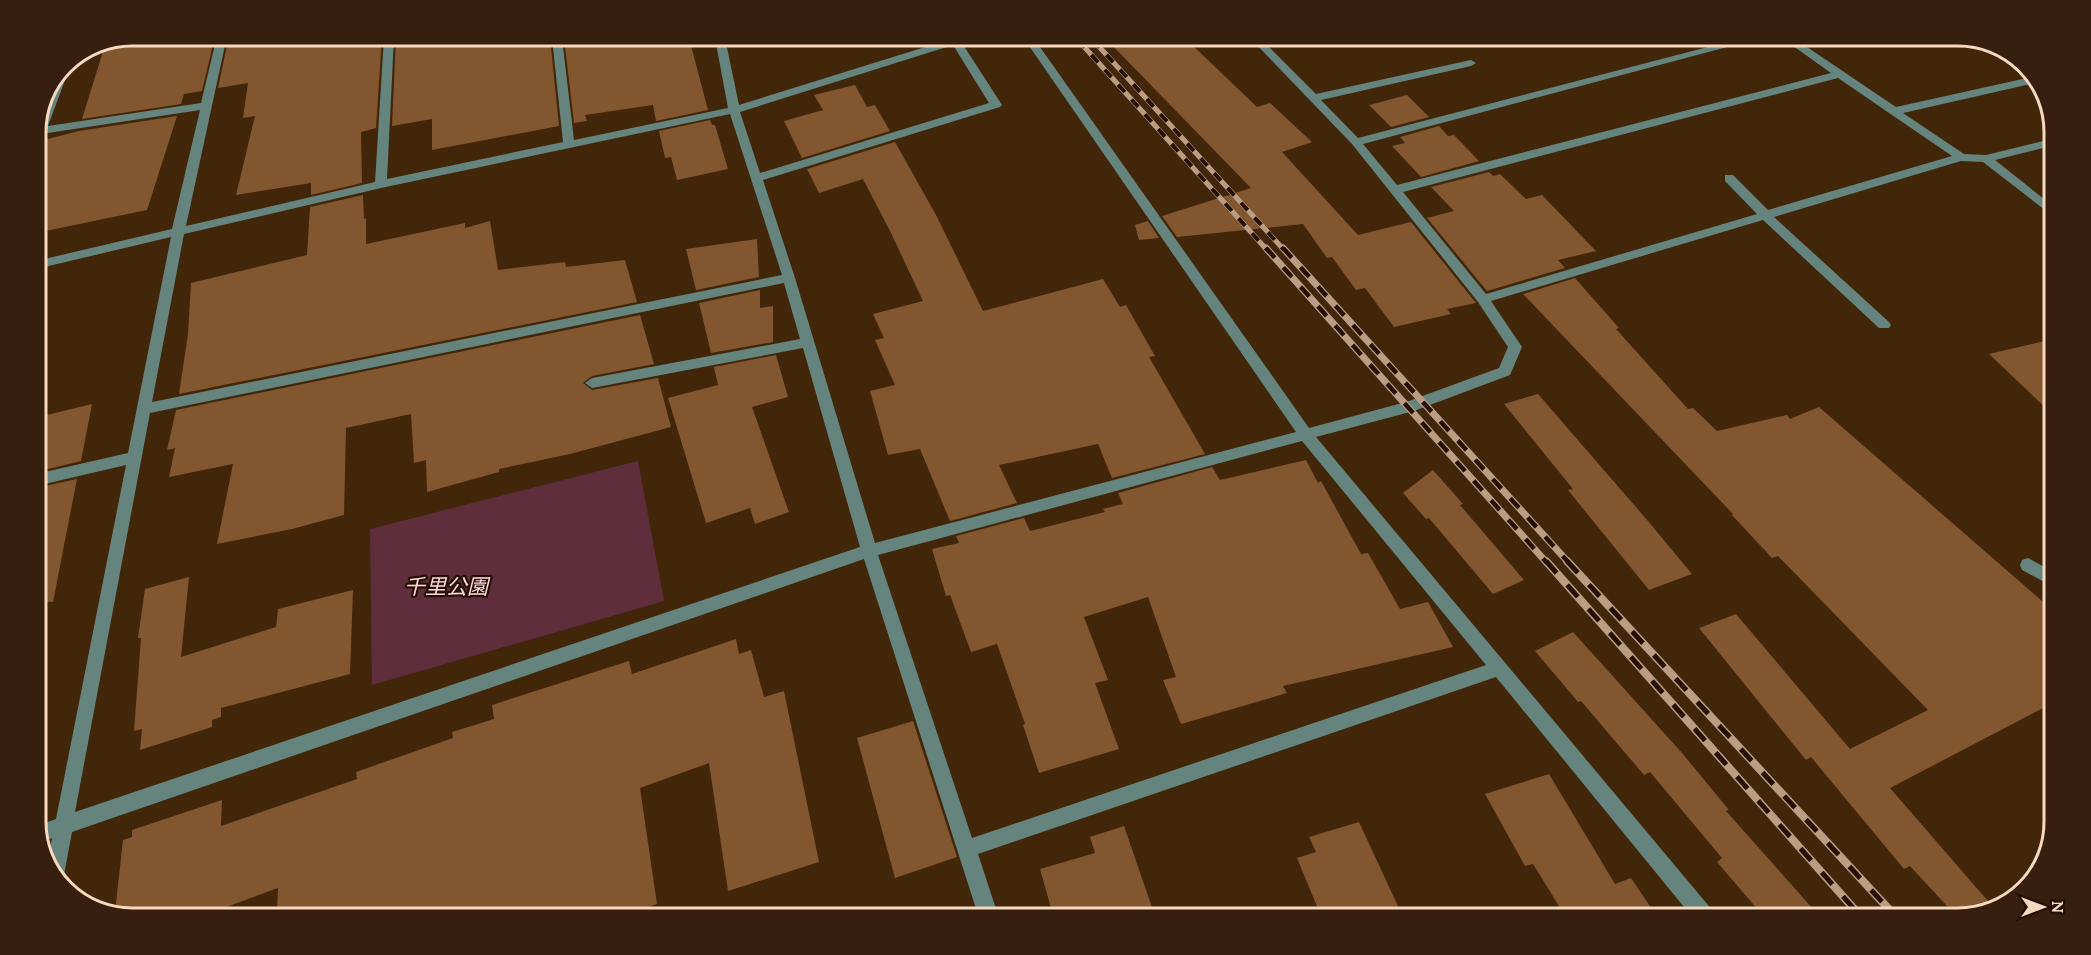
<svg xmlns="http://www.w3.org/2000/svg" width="2091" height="955" font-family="Lora,'Noto Sans JP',serif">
	<rect width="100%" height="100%" fill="#42260a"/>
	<!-- green -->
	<path fill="#5e2e3d" d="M638 461 664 601 372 685 370 529Z"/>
	<!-- building -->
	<g fill="#82562e">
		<path d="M171 36H215L202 91 184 94 181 104 82 119 104 48 119 41Z"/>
		<path d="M229 36 382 37 376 128 361 132 362 183 311 195V183L236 195 255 116 243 118 248 83 218 88Z"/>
		<path d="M396 37 550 38 559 126 432 150V119L392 126Z"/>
		<path d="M564 38H689L708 110 656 121 653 105 585 115 587 121 574 123Z"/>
		<path d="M1107 40H1187L1257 107 1270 103 1312 142 1282 152 1358 235 1411 222 1476 303 1447 309 1451 314 1394 327 1365 288 1356 290 1332 257 1327 258 1303 224 1177 237 1162 216 1251 188Z"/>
		<path d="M855 85 867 107 875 105 890 131 802 158 784 121 823 110 814 95Z"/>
		<path d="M1407 95 1429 117 1391 127 1369 105Z"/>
		<path d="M177 116 147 210 36 233V142L79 131Z"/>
		<path d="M710 120 712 125H715L728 169 677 180 671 157 665 158 659 131Z"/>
		<path d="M1439 126 1448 136 1454 135 1479 161 1421 177 1392 146 1405 143 1400 137Z"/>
		<path d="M895 142 936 215 983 311 1103 279 1120 307 1126 305 1155 356 1149 357 1205 454 1112 478 1098 444 999 465 1017 503 950 521 920 449 888 455 870 391 895 385 875 340 884 338 873 314 923 301 891 233 863 179 819 193 807 169Z"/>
		<path d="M1489 172 1493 176 1500 174 1526 199 1542 195 1596 251 1558 260 1565 268 1487 291 1427 218 1454 211 1431 187Z"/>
		<path d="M363 195 364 219 366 218V244L465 223V228L490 221 498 270 565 262 566 267 625 260 637 302 179 394 188 334 191 283 307 255 310 207Z"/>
		<path d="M1148 221 1159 238 1139 240 1135 225Z"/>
		<path d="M757 239 759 277 696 290 686 249Z"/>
		<path d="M1575 278 1619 328 1616 329 1688 409 1693 408 1717 431 1787 415 1790 419 1819 407 2050 608 2049 705 1890 788 1994 908 1959 919 1910 866 1904 869 1811 757 1806 760 1699 628 1736 614 1850 749 1928 710 1778 556 1772 558 1732 515 1733 514 1523 294Z"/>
		<path d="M760 290V308L773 306V342L711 353 699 303Z"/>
		<path d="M640 315 654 364 592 376 583 383 592 390 658 378 671 427 570 454 499 469V472L427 492 426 460 414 463 411 414 346 428 344 515 292 529 217 544 233 464 169 477 175 448 167 450 176 410Z"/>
		<path d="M2053 339V344L2052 414 1989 354Z"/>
		<path d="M776 355 788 397 752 407 789 512 755 524 750 508 706 523 668 398 718 385 714 367Z"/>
		<path d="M1538 394 1648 521 1692 574 1649 590 1568 490 1573 489 1504 404Z"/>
		<path d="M92 404 81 461 36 472 47 415Z"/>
		<path d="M1306 460 1318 483 1321 481 1361 554 1368 553 1400 609 1428 602 1453 647 1283 686 1287 693 1181 724 1163 680 1176 677 1148 597 1084 617 1108 680 1095 683 1119 749 1039 773 1023 725 1025 724 997 644 971 652 950 595 946 596 932 549 959 543 956 536 1024 518 1030 531 1105 512 1103 509 1123 504 1118 493 1212 467 1220 480Z"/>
		<path d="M1433 470 1463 504 1460 505 1524 580 1493 594 1429 518 1426 519 1403 493Z"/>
		<path d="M77 479 53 602 36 601V488Z"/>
		<path d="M189 577 181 657 276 627 278 609 353 590 350 674 221 708V717L212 720V727L140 750 142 729 134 731 141 638H138L145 589Z"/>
		<path d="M1573 632 1682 753 1729 810 1726 811 1821 918H1765L1717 862 1722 858 1650 772 1644 775 1581 701 1578 702 1535 651Z"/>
		<path d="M736 639 739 654 751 650 764 697 784 691 819 862 728 891 709 763 640 788 657 904 628 914 277 912 278 888 213 912H115L123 840 132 837V830L222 800 221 826 357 779 356 772 453 738 452 732 494 719 492 705 629 661 632 674Z"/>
		<path d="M913 721 957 857 895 878 857 738Z"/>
		<path d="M1549 774 1615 884 1631 878 1658 918 1536 917 1559 906 1533 864 1525 866 1485 794Z"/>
		<path d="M1359 822 1403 917 1321 916 1297 858 1316 852 1309 837Z"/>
		<path d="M1124 826 1155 916 1053 915 1040 869 1095 853 1090 837Z"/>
	</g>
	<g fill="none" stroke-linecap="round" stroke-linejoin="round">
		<!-- minor -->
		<g fill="#65847e" fill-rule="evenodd">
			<path d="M217 36H227L186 226 375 182 384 37H394L387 179 563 142 552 38H562L574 140 728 108 715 38H725L739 105 951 39H968L962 43 1002 105 1000 107 763 180 795 278 875 543 1296 432 1025 40H1035L1309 428 1406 402 1499 368 1508 347 1478 302 1352 144 1253 41H1263L1316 94 1471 60 1476 63 1471 66 1321 100 1358 138 1727 42H1746L1363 144 1397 185 1831 73 1789 43H1801L1896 107 2036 76 2040 82 1903 113 1964 154 1986 155 2055 138V145L1995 160 2054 207V217L1983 162 1961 161 1774 217 1889 322 1891 325 1889 328H1879L1763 220 1491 301 1522 347 1510 375 1414 411 1316 437 1713 911 1716 918H1693L1496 677 978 854 998 915H978L864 559 72 832 64 875 58 883 48 859 52 838 41 842 36 826 56 819 126 465 36 486V474L128 453 171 237 36 269V261L172 229 200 110 41 134 37 133 36 129 65 64 70 62 71 64 48 126 201 103ZM953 45 989 103 760 173 740 112ZM1838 78 1952 156 1768 210 1733 175H1725V181L1757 214 1486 294 1403 192ZM730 114 782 275 152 402 184 234 381 188ZM784 283 800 339 592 378 585 383 592 388 803 348 860 547 75 812 150 413ZM1302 441 1486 665 972 838 878 555Z"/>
			<path d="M2028 558 2050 570V585L2022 570 2020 565 2022 560Z"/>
		</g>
		<!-- rail-far2 casing -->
		<g stroke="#bb9d83" stroke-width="5">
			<g id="rail-far2">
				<path d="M1078 40 1267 250"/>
				<path d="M1093 40 1284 250"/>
			</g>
		</g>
		<!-- rail-far1 casing -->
		<g stroke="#bb9d83" stroke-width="7">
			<g id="rail-far1">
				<path d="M1266 248 1547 563"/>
				<path d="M1283 248 1569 563"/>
			</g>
		</g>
		<!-- rail casing -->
		<g stroke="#bb9d83" stroke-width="8">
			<g id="rail">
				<path d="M1546 561 1863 919"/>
				<path d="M1567 561 1898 919"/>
			</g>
		</g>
		<!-- rail-far2 -->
		<use href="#rail-far2" stroke="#250f00" stroke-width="4" stroke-dasharray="10" stroke-linecap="butt"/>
		<!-- rail-far1 -->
		<use href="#rail-far1" stroke="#250f00" stroke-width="4.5" stroke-dasharray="13" stroke-linecap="butt"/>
		<!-- rail -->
		<use href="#rail" stroke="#250f00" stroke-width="5" stroke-dasharray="16" stroke-linecap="butt"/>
	</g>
	<g text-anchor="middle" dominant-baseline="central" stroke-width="4.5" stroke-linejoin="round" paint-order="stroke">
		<!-- park labels -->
		<g font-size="21" font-style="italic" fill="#fdd7e1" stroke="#250f00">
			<text x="446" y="586">千里公園</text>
		</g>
	</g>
	<!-- crop -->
	<path d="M0 0H2091V955H0ZM132 46H1958A86 86 0 0 1 2044 132V822A86 86 0 0 1 1958 908H132A86 86 0 0 1 46 822V132A86 86 0 0 1 132 46Z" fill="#361f0f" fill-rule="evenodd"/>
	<path fill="none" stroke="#f8d9c0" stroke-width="3" d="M132 46H1958A86 86 0 0 1 2044 132V822A86 86 0 0 1 1958 908H132A86 86 0 0 1 46 822V132A86 86 0 0 1 132 46Z"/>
	<!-- north arrow -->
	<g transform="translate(2043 907) rotate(90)" stroke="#250f00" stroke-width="4.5" paint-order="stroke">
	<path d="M0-4.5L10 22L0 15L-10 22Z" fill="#f8d9c0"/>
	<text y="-9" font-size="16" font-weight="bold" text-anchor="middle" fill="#f8d9c0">N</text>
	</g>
</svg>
